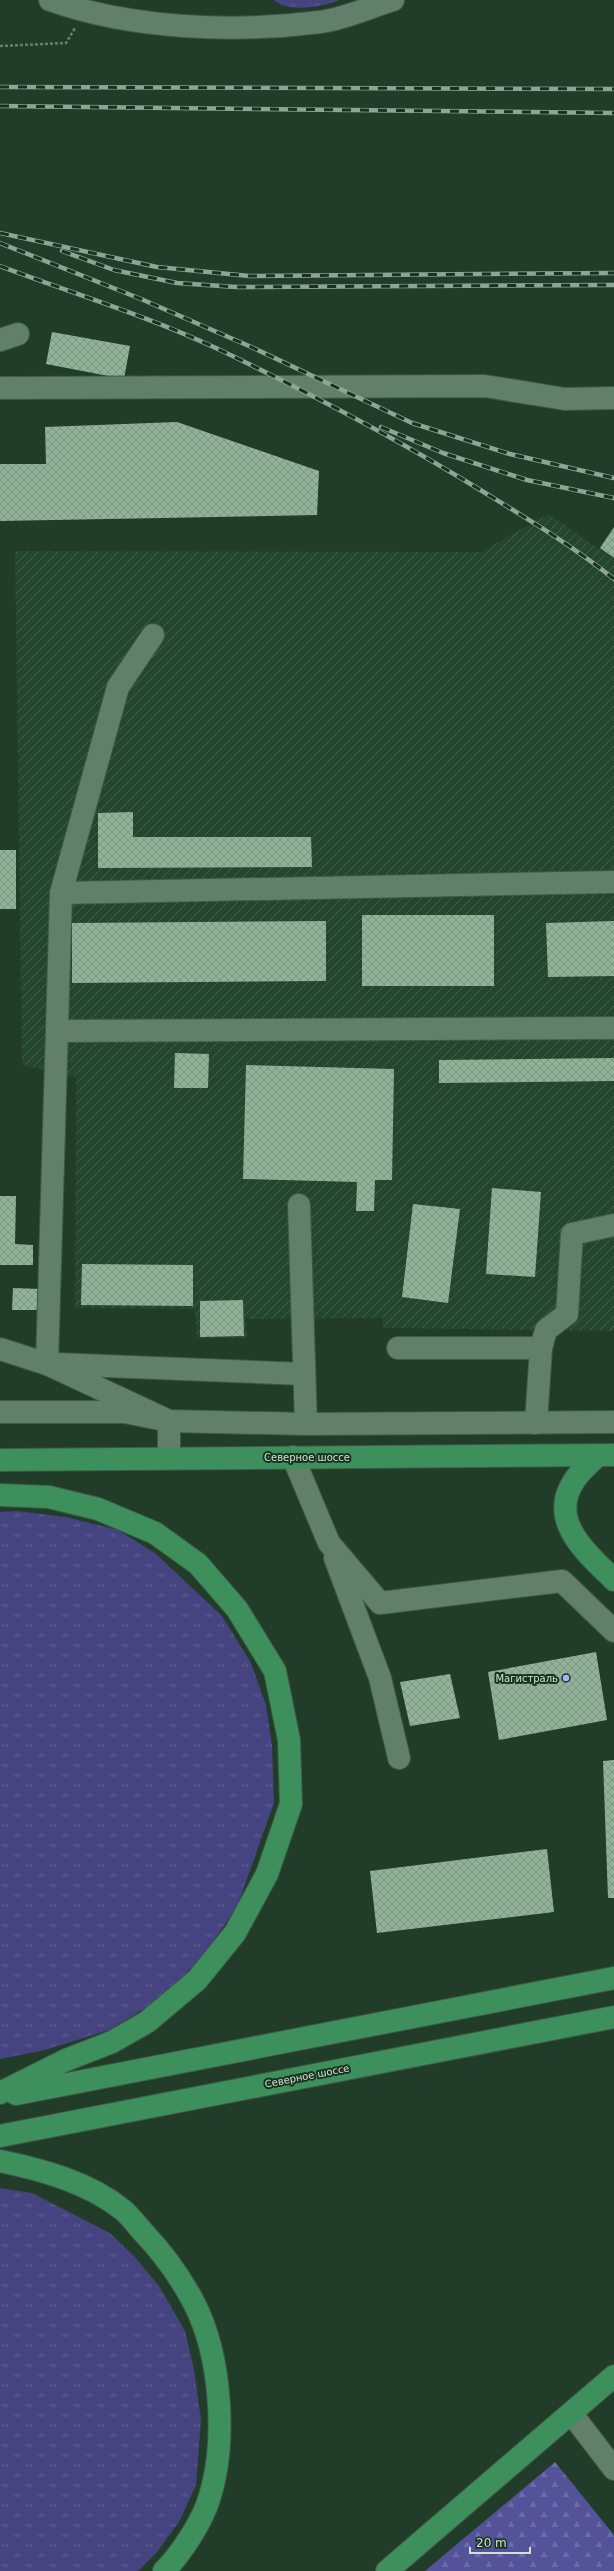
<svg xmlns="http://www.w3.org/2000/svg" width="614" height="2571" font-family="'DejaVu Sans',sans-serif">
	<defs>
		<pattern id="industrial-furrows" width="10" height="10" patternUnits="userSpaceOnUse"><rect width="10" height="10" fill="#24462e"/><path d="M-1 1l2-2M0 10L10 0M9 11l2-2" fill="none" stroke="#43604b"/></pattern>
		<pattern id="grass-tufts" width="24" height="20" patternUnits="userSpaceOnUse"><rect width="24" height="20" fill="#454380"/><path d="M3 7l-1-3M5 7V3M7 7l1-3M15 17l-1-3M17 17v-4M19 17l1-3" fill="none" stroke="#5f5e91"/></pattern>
		<pattern id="forest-firs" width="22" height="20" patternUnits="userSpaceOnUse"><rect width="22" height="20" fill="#545298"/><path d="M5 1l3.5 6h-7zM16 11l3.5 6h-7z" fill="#6c6ba6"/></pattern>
		<pattern id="building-cross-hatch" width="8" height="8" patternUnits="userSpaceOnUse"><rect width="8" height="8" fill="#92b199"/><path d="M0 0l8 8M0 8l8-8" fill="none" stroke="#7d9683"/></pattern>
	</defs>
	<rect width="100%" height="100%" fill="#213c29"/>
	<!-- industrial -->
	<path fill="url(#industrial-furrows)" d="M549 514 614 559V1331L383 1328V1318L246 1319 247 1338H197L195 1309 75 1308 76 1077 22 1065 15 551 480 552Z"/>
	<!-- grass -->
	<g fill="url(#grass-tufts)">
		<path d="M274 0H339C324 7 287 13 274 0Z"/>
		<path d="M17 1511 66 1517 118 1530 155 1553 222 1616 251 1663 266 1705 272 1745 274 1803 238 1904 206 1953 169 1990 150 2005 109 2030 45 2050 0 2059V1512Z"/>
		<path d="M0 2188 32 2193 110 2233 134 2256 159 2286 185 2331 194 2369 201 2420 196 2485 179 2522 157 2552 138 2571H0Z"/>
	</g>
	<!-- forest -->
	<path fill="url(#forest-firs)" d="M555 2462 614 2535V2571H425Z"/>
	<!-- building -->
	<g fill="url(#building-cross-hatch)">
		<path d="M52 332 130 346 124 379 46 364Z"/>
		<path d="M177 422 319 471 317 515 0 521V464H46L45 427Z"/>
		<path d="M614 527V558L600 548Z"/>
		<path d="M133 812V837H311L312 867 98 868V813Z"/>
		<rect x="0" y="850" width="16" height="59"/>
		<rect x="362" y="915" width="132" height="71"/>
		<path d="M326 921V981L72 983V923Z"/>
		<path d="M614 921V976L548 977 546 923Z"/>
		<path d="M175 1053 209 1054 208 1088H174Z"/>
		<path d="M614 1058V1081L439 1083V1060Z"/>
		<path d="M246 1065 394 1069 392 1180H375L374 1211H356L357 1182 243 1179Z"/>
		<path d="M492 1188 541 1192 535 1277 486 1274Z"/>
		<path d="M0 1196H16L15 1244 33 1245V1265H0Z"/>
		<path d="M413 1204 460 1209 448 1303 402 1297Z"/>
		<path d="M82 1264 193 1265V1306L81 1305Z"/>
		<path d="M13 1288 41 1289 40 1310H12Z"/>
		<path d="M243 1300 244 1336 200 1337V1301Z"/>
		<path d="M596 1652 607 1720 499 1740 488 1672Z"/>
		<path d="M450 1674 460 1718 410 1726 400 1682Z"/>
		<path d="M614 1760V1898H608L603 1761Z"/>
		<path d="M547 1849 554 1912 377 1933 370 1871Z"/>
	</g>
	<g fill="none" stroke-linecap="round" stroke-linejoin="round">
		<!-- minor casing -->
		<g stroke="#405848" stroke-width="24">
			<g id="minor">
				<path d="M50 0C131 29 235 33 320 22 344 19 370 7 393 0"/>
				<path d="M0 340 18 334"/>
				<path d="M0 388 485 386 565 399 614 398"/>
				<path d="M61 893 614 882"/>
				<path d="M57 1031 614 1028"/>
				<path d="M299 1205 306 1424"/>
				<path d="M398 1348H541"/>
				<path d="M0 1349 47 1364 169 1421 306 1424 614 1422"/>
				<path d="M47 1364 61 893 118 687 153 635"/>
				<path d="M56 1364 303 1374"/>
				<path d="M0 1412H125L169 1421V1458"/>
				<path d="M536 1423 541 1348 546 1330 567 1314 572 1234 614 1225"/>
				<path d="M293 1457 329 1543 380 1603 562 1581 614 1631"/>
				<path d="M335 1558 380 1678 399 1758"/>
				<path d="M571 2413 614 2469"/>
			</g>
		</g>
		<!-- major casing -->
		<g stroke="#405848" stroke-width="24">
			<g id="major">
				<path d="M597 1456C589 1464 579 1472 574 1481 547 1521 588 1554 614 1580"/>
				<path d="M0 1460 614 1455"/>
				<path d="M0 1495 49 1497 98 1509 155 1533 198 1564 237 1609 275 1671 289 1740 291 1804 267 1874 235 1933 197 1980 147 2022 112 2042 66 2060 0 2093"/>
				<path d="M16 2094 614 1978"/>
				<path d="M0 2136 614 2017"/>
				<path d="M0 2161C43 2170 88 2182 123 2210 130 2216 137 2225 143 2232 163 2253 179 2275 193 2301 222 2356 228 2446 207 2505 199 2526 180 2555 164 2571"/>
				<path d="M387 2571 614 2376"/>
			</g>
		</g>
		<!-- path -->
		<path stroke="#677e6d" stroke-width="2.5" stroke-dasharray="3 2" stroke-linecap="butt" d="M0 46 66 43 75 28"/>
		<!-- minor -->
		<use href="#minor" stroke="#627f69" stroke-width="22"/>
		<!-- major -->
		<use href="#major" stroke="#3d8f5c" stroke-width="22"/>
		<!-- rail casing -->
		<g stroke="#8fa494" stroke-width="4.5">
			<g id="rail">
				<path d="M0 87 614 89"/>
				<path d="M0 106 614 113"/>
				<path d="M0 233 157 267 249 276 614 273"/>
				<path d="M0 243 141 299 249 346 412 423 510 454 614 478"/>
				<path d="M62 251 114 270 177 283 236 287 614 285"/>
				<path d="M0 266C72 293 148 316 218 349 310 393 401 441 487 494 531 521 574 547 614 579"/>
				<path d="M381 427 443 453 527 480 614 498"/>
			</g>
		</g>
		<!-- rail -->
		<use href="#rail" stroke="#17321f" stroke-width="3" stroke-dasharray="9" stroke-linecap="butt"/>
	</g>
	<!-- markers -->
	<circle fill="#adaffb" stroke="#17321f" stroke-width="1.5" cx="566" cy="1678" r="4"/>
	<g text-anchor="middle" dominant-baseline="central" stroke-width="4" stroke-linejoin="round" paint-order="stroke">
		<!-- street labels -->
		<g font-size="10" fill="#d1e1d4" stroke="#17321f">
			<text x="307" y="1457">Северное шоссе</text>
			<text transform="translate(307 2076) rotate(-11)">Северное шоссе</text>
		</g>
		<!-- poi labels -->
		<g font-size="10" fill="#d1e1d4" stroke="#17321f" text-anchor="end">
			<text x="558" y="1678">Магистраль</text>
		</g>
	</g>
	<!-- scale -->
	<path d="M470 2547v6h60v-6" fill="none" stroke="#d1e1d4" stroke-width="2"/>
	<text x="476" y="2547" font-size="12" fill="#d1e1d4" stroke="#17321f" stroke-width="3" paint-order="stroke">20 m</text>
</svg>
